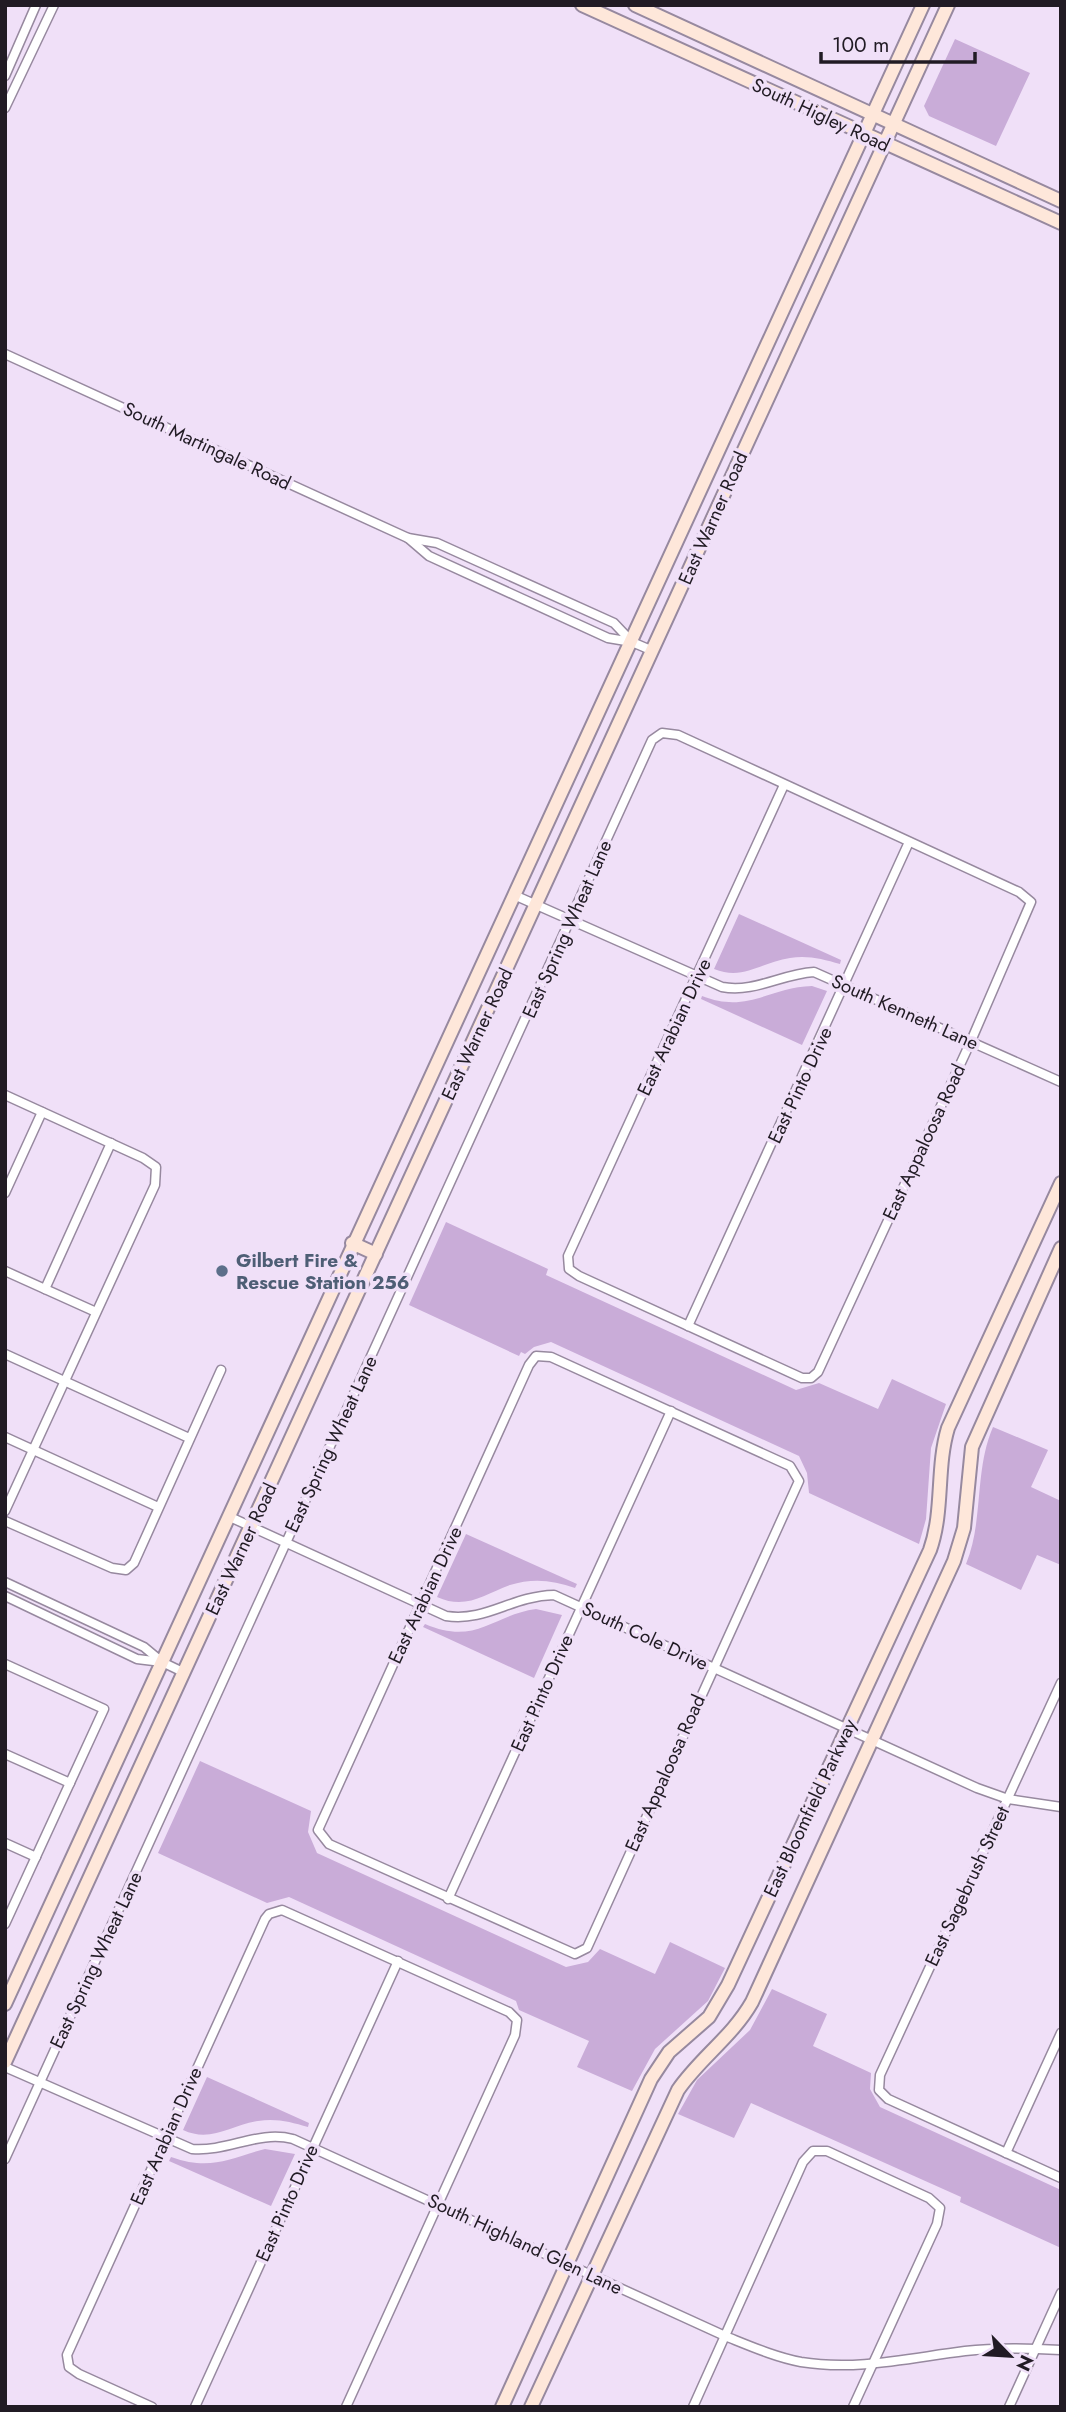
<svg xmlns="http://www.w3.org/2000/svg" width="1066" height="2412" font-family="Jost,sans-serif">
	<rect width="100%" height="100%" fill="#f0e0f8"/>
	<!-- green -->
	<g fill="#c9acd8">
		<path d="M955 39 1030 73 996 146 929 116 924 106Z"/>
		<path d="M739 914 841 960 840 964C823 959 807 955 790 958 761 962 744 981 714 969Z"/>
		<path d="M812 986 827 991 802 1045 701 999 702 996C748 1014 769 987 812 986Z"/>
		<path d="M446 1222 548 1269 546 1275 796 1390 819 1383 878 1409 892 1379 946 1404 931 1448 926 1519 919 1544 809 1493 807 1473 799 1456 551 1342 534 1347 525 1354 521 1352 519 1356 409 1305Z"/>
		<path d="M993 1427 1048 1450 1031 1487 1061 1501V1565L1037 1555 1021 1590 966 1564C984 1520 974 1471 993 1427Z"/>
		<path d="M466 1534 577 1584 575 1588C553 1580 532 1578 510 1585 483 1595 466 1610 437 1597Z"/>
		<path d="M536 1609 562 1615 534 1678 423 1627 425 1624C476 1646 492 1615 536 1609Z"/>
		<path d="M200 1761 311 1811 308 1832 317 1853 566 1967 588 1962 600 1949 655 1974 670 1942 725 1968 708 2001 655 2049 632 2091 577 2067 589 2041 519 2010 516 2001 289 1897 267 1903 158 1853Z"/>
		<path d="M772 1989 827 2014 813 2046 871 2073 870 2089 880 2107 1061 2190V2248L960 2202 961 2197 751 2103 734 2138 678 2114 697 2080 750 2030Z"/>
		<path d="M207 2077 309 2123 308 2127C291 2122 276 2118 258 2121 231 2125 211 2143 183 2130Z"/>
		<path d="M265 2149 295 2154 271 2206 169 2161 171 2157C211 2171 227 2159 265 2149Z"/>
	</g>
	<g fill="none" stroke-linecap="round" stroke-linejoin="round">
		<!-- street casing -->
		<g stroke="#97899f" stroke-width="11">
			<g id="street">
				<path d="M5 76 36 5"/>
				<path d="M5 108 54 5"/>
				<path d="M5 354 408 538 437 543 614 623 632 642"/>
				<path d="M408 538 429 556 608 638 632 642 653 651"/>
				<path d="M514 895 722 987C755 993 781 974 814 972L1061 1082"/>
				<path d="M5 1095 143 1158 156 1167 155 1185 5 1511"/>
				<path d="M5 1193 42 1112"/>
				<path d="M5 1271 96 1312"/>
				<path d="M45 1289 111 1143"/>
				<path d="M688 1326 909 842"/>
				<path d="M5 1354 189 1438"/>
				<path d="M536 1356 551 1357 790 1466 799 1481 587 1948 575 1954 329 1844 318 1830 529 1365Z"/>
				<path d="M5 1437 158 1507"/>
				<path d="M230 1517 446 1616C487 1622 511 1596 554 1595L977 1788 1008 1799 1061 1807"/>
				<path d="M5 1521 112 1568 126 1570 134 1563 221 1370"/>
				<path d="M5 1582 144 1647 162 1662 185 1673"/>
				<path d="M5 1596 137 1659 162 1662"/>
				<path d="M5 1664 104 1709 5 1924"/>
				<path d="M1061 1683 880 2075 879 2090 888 2099 1061 2178"/>
				<path d="M5 1754 70 1783"/>
				<path d="M5 1843 36 1857"/>
				<path d="M448 1899 671 1411"/>
				<path d="M5 2067 192 2149C228 2152 258 2130 293 2139L725 2336C750 2346 775 2357 801 2362 857 2371 909 2358 965 2351 997 2347 1029 2348 1061 2350"/>
				<path d="M1006 2153 1061 2033"/>
				<path d="M5 2159 652 740 662 733 678 735 1019 892 1031 902 971 1041 818 1372 811 1378H802L579 1276 569 1269 568 1256 784 785"/>
				<path d="M152 2407 79 2374 69 2367 67 2355 265 1919 269 1914 282 1910 509 2012 517 2020 515 2035 346 2407"/>
				<path d="M195 2407 398 1961"/>
				<path d="M693 2407 803 2162 813 2151H827L929 2198 940 2208 937 2224 853 2407"/>
				<path d="M1009 2407 1061 2293"/>
			</g>
		</g>
		<!-- secondary casing -->
		<g stroke="#97899f" stroke-width="16">
			<g id="secondary">
				<path d="M582 5 1061 223"/>
				<path d="M635 5 1061 201"/>
				<path d="M352 1243 376 1254"/>
				<path d="M5 2004 923 5"/>
				<path d="M5 2062 948 5"/>
				<path d="M502 2407 651 2079 669 2052 709 2017 728 1985 930 1550C944 1510 936 1468 948 1428L1061 1183"/>
				<path d="M531 2407 678 2090C700 2058 732 2037 752 2002L954 1561 964 1528 972 1447 1061 1248"/>
			</g>
		</g>
		<!-- street -->
		<use href="#street" stroke="#fff" stroke-width="8"/>
		<!-- secondary -->
		<use href="#secondary" stroke="#fee7da" stroke-width="12"/>
	</g>
	<!-- markers -->
	<circle fill="#5c6f8a" stroke="#f0e0f8" stroke-width="2.5" cx="222" cy="1271" r="7"/>
	<g text-anchor="middle" dominant-baseline="central" stroke-width="7" stroke-linejoin="round" paint-order="stroke">
		<!-- street labels -->
		<g font-size="19" fill="#211b24" stroke="#f0e0f8">
			<text transform="translate(821 115) rotate(25)">South Higley Road</text>
			<text transform="translate(207 446) rotate(25)">South Martingale Road</text>
			<text transform="translate(713 518) rotate(-66)">East Warner Road</text>
			<text transform="translate(567 929) rotate(-66)">East Spring Wheat Lane</text>
			<text transform="translate(905 1012) rotate(24)">South Kenneth Lane</text>
			<text transform="translate(674 1027) rotate(-65)">East Arabian Drive</text>
			<text transform="translate(477 1034) rotate(-65)">East Warner Road</text>
			<text transform="translate(800 1085) rotate(-65)">East Pinto Drive</text>
			<text transform="translate(924 1142) rotate(-65)">East Appaloosa Road</text>
			<text transform="translate(331 1444) rotate(-65)">East Spring Wheat Lane</text>
			<text transform="translate(241 1549) rotate(-65)">East Warner Road</text>
			<text transform="translate(425 1595) rotate(-65)">East Arabian Drive</text>
			<text transform="translate(645 1636) rotate(25)">South Cole Drive</text>
			<text transform="translate(542 1693) rotate(-66)">East Pinto Drive</text>
			<text transform="translate(665 1773) rotate(-66)">East Appaloosa Road</text>
			<text transform="translate(810 1808) rotate(-65)">East Bloomfield Parkway</text>
			<text transform="translate(967 1886) rotate(-65)">East Sagebrush Street</text>
			<text transform="translate(96 1960) rotate(-65)">East Spring Wheat Lane</text>
			<text transform="translate(166 2136) rotate(-66)">East Arabian Drive</text>
			<text transform="translate(287 2203) rotate(-66)">East Pinto Drive</text>
			<text transform="translate(525 2244) rotate(25)">South Highland Glen Lane</text>
		</g>
		<!-- service labels -->
		<g font-size="19" font-weight="bold" fill="#4e5e75" stroke="#f0e0f8" text-anchor="start">
			<text x="236" y="1260">Gilbert Fire &amp;<tspan x="236" dy="22">Rescue Station 256</tspan></text>
		</g>
	</g>
	<!-- border -->
	<rect width="1066" height="2412" fill="none" stroke="#211b24" stroke-width="14"/>
	<!-- north arrow -->
	<g transform="translate(1010 2356) rotate(115)" stroke="#f0e0f8" stroke-width="5" paint-order="stroke">
	<path d="M0-5L12 26L0 18L-12 26Z" fill="#211b24"/>
	<text y="-10" font-size="19" font-weight="bold" text-anchor="middle" fill="#211b24">N</text>
	</g>
	<!-- scale -->
	<path d="M821 52v10h154v-10" fill="none" stroke="#211b24" stroke-width="3.5"/>
	<text x="832" y="52" font-size="21" fill="#211b24" stroke="#f0e0f8" stroke-width="5" paint-order="stroke">100 m</text>
</svg>
